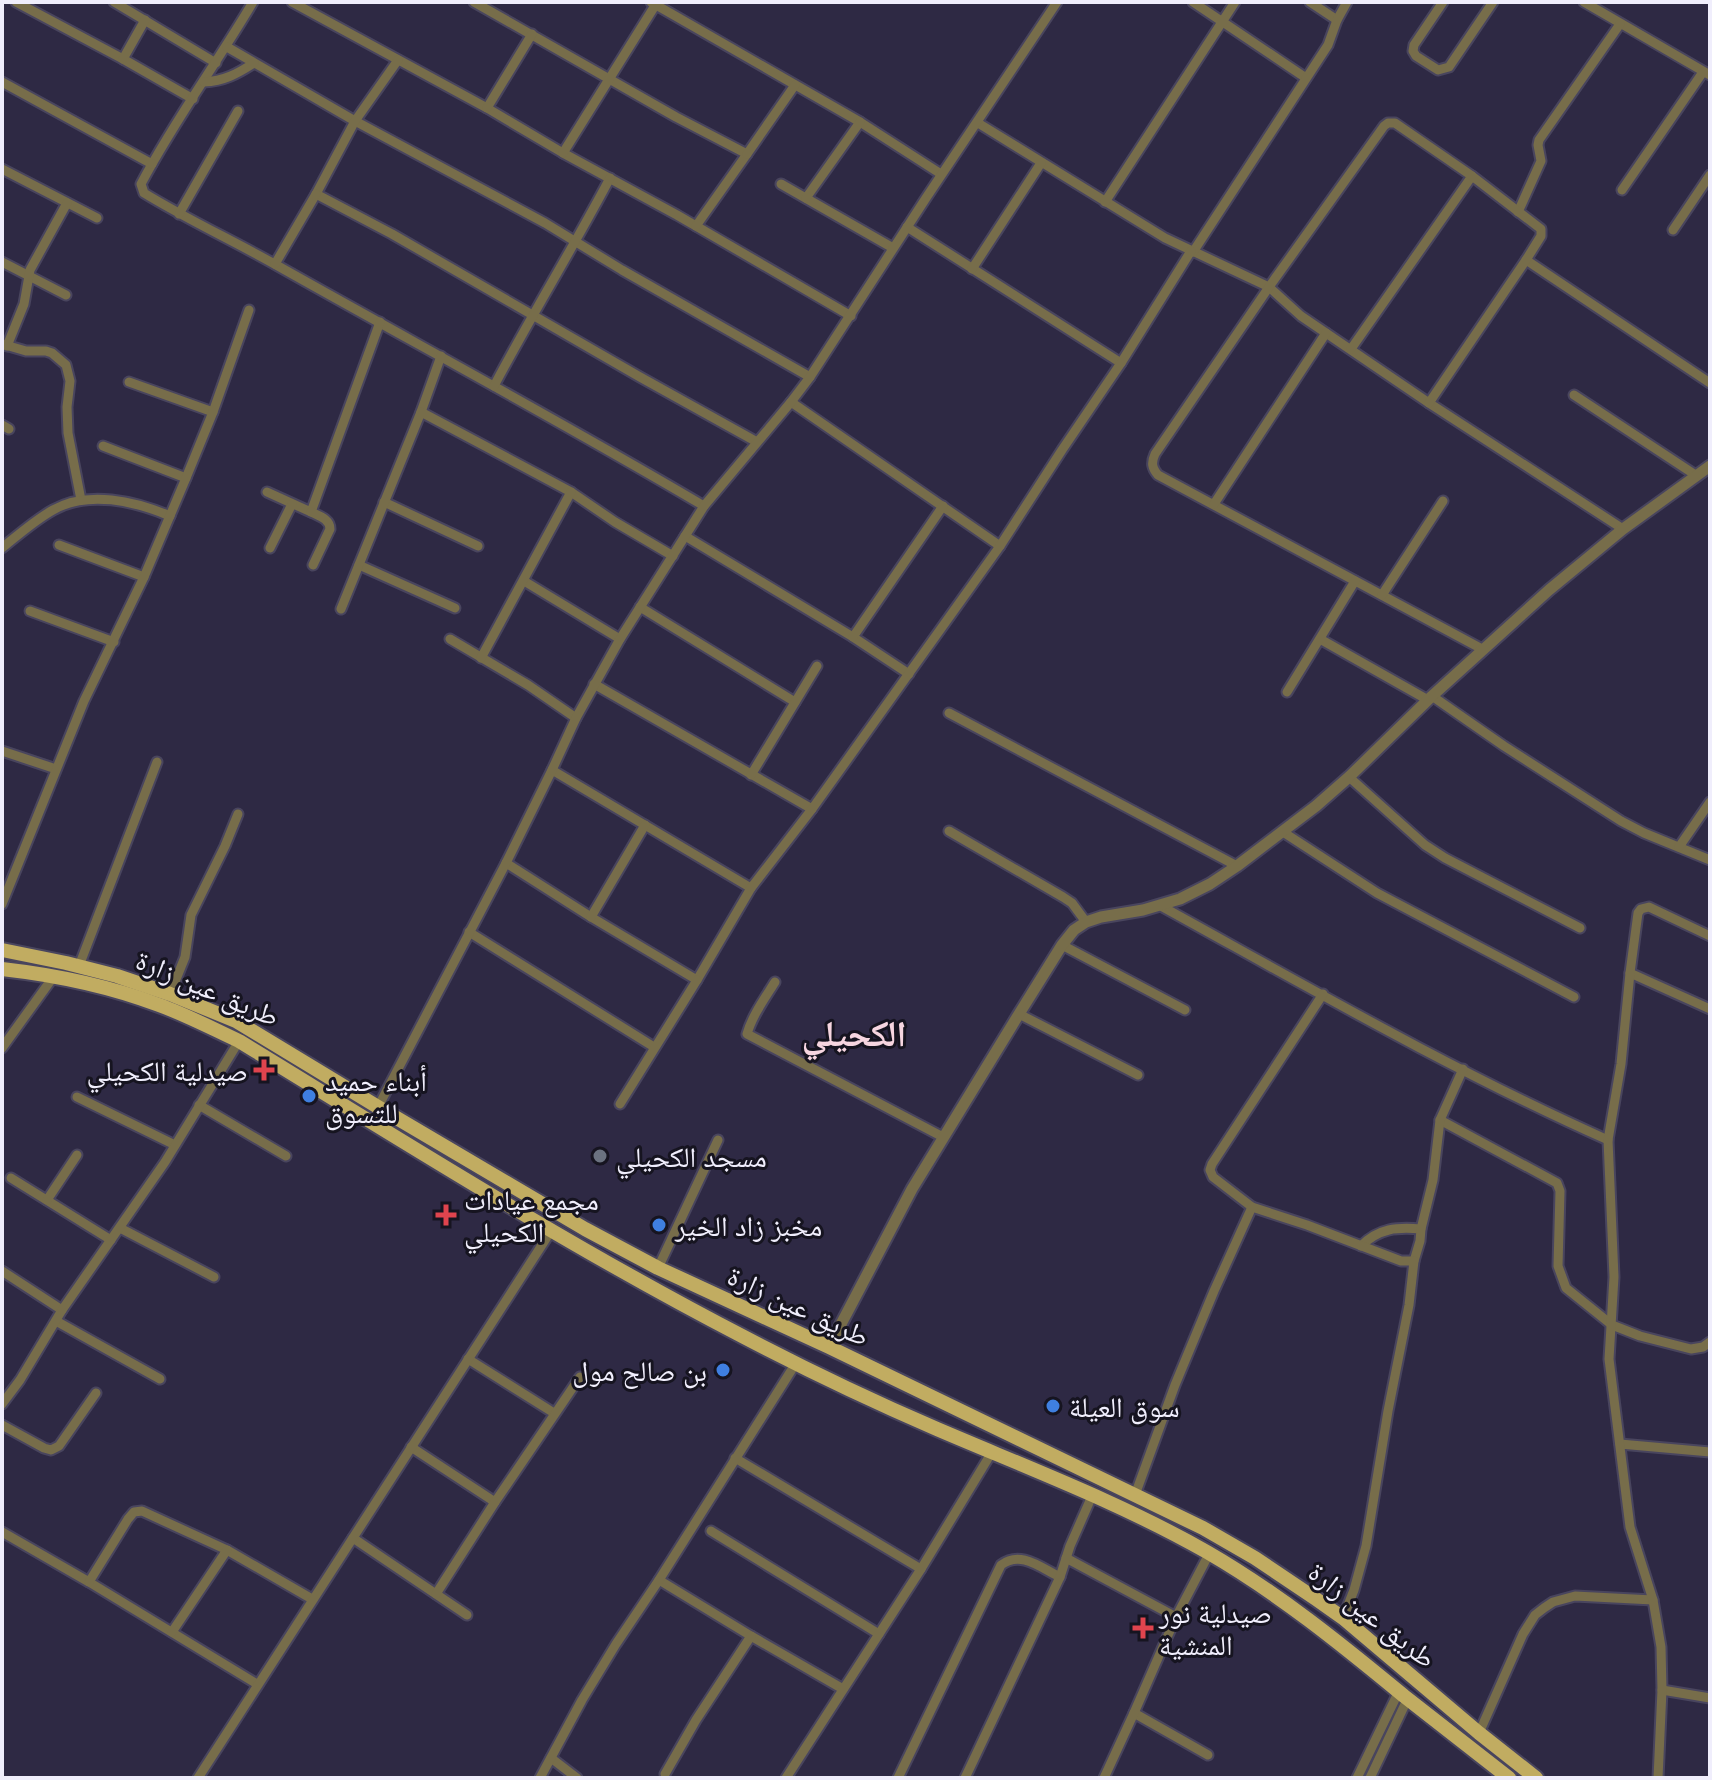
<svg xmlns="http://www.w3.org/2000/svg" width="1712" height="1780" font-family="'Noto Serif','Noto Naskh Arabic',serif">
	<rect width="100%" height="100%" fill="#2e2944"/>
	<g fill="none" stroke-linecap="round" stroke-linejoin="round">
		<!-- minor casing -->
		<g stroke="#49455e" stroke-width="13">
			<g id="minor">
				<path d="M16 2 123 59 193 99"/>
				<path d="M114 2 216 63"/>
				<path d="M253 2C217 63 174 121 141 184L144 193C188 220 234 241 278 266 420 346 564 423 704 506"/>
				<path d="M292 2 487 108 563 153 677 215 851 316"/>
				<path d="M474 2 676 117 747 154 696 226"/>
				<path d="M651 2 860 122 941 174"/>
				<path d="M1193 2 1306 78"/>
				<path d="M1310 2 1337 20"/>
				<path d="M1443 2 1414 45 1413 51 1416 56 1438 70 1449 67 1493 2"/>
				<path d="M1584 2 1710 75"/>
				<path d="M227 47 355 121 545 223 622 270 810 377"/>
				<path d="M123 59 145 20"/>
				<path d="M398 60 355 121 316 194 392 234 640 377 757 442"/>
				<path d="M2 82 152 164"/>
				<path d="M204 82C224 81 237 74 254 63"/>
				<path d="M487 108 532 34"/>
				<path d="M978 123 1165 238 1269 287 1301 316 1429 403 1623 529"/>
				<path d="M563 153 656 4"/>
				<path d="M747 154 795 85"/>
				<path d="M2 169 97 218"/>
				<path d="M781 184 893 248"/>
				<path d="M1622 190 1703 72"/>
				<path d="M806 198 860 122"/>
				<path d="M1105 202 1235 2"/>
				<path d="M1518 212 1541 161 1538 145 1539 140 1620 24"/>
				<path d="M179 214 238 111"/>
				<path d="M907 227 1121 363"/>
				<path d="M1673 230 1710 175"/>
				<path d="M1193 252 1328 45 1337 20 1347 2"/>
				<path d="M1526 260 1710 383"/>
				<path d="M2 262 66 295"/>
				<path d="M275 264 316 194"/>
				<path d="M972 269 1041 163"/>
				<path d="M2 344 26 351H46L52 353 66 365 70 381 67 407 68 433 81 500"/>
				<path d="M7 346 24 304 30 270 67 203"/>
				<path d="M1351 349 1472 176"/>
				<path d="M129 382 213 412"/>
				<path d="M494 386C531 316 573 248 610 178"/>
				<path d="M1574 395 1697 476"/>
				<path d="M791 402 1000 546"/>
				<path d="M1429 403 1526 260 1541 236V229L1472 176 1395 123H1388L1384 126 1269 287 1155 454C1151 463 1152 468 1158 475L1482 649"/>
				<path d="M421 412 441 356"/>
				<path d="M2 425 9 429"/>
				<path d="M103 446 186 478"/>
				<path d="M267 492 311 512 380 322"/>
				<path d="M384 502 478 546"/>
				<path d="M1214 504 1326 333"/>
				<path d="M311 512C319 516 330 519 330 529L313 565"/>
				<path d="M685 536 853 637 909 674"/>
				<path d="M59 545 144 577"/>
				<path d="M2 548C18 535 35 520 53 510 88 490 135 501 170 516"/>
				<path d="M270 548 292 504"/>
				<path d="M359 565 455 608"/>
				<path d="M524 581 620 639"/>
				<path d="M1382 595 1443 501"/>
				<path d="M640 607 795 702"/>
				<path d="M341 609 421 412 571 492 615 522 673 556"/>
				<path d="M30 611 114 642"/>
				<path d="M853 637 943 506"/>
				<path d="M450 639 528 685 576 718"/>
				<path d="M1320 639 1428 700"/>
				<path d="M481 658 571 492"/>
				<path d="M594 684 812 809"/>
				<path d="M1287 692 1355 581"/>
				<path d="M1432 696 1504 746 1621 821 1644 833 1710 860"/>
				<path d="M949 713 1237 866"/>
				<path d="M2 751 56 769"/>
				<path d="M552 770 751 888"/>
				<path d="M751 775 817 666"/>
				<path d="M1349 777 1425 845 1445 858 1580 928"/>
				<path d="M949 831 1063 897 1072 903 1086 922"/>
				<path d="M1283 832 1377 893 1574 997"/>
				<path d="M1679 847 1710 802"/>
				<path d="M506 863 591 917 697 980 751 888 812 809 1000 546 1062 450 1121 363 1191 251"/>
				<path d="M2 904 84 701 144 577 186 478 213 412 249 310"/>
				<path d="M1161 906C1308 987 1455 1072 1608 1140"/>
				<path d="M591 917 645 825"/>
				<path d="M469 932 654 1047"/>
				<path d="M1062 945 1185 1010"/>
				<path d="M79 966 157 762"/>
				<path d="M1630 973 1710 1009"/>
				<path d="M775 982C765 998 752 1016 747 1034L943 1137"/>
				<path d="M170 994 185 957 191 915 225 846 238 814"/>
				<path d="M1019 1014 1138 1075"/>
				<path d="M2 1048 54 976"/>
				<path d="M77 1097 175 1145"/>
				<path d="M620 1104 697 980"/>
				<path d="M199 1105 286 1156"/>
				<path d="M378 1107 506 863 552 770 576 718 620 639 704 506 791 402 810 377 926 198 1057 2"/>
				<path d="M1440 1120 1557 1183 1560 1191 1558 1266 1566 1288 1612 1325 1640 1336 1691 1349 1703 1347 1710 1342"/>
				<path d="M11 1178 111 1240"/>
				<path d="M47 1200 77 1155"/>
				<path d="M1252 1207 1213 1177 1210 1170 1212 1164 1323 994"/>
				<path d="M120 1228 214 1277"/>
				<path d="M1361 1246C1379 1228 1397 1227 1421 1229"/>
				<path d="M1414 1261 1420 1241 1421 1229 1433 1180 1440 1120 1463 1069"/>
				<path d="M658 1268 718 1140"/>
				<path d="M2 1271 62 1310"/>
				<path d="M56 1321 160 1379"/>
				<path d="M468 1359 554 1413"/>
				<path d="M2 1404 20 1380 62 1310 165 1162 239 1041"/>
				<path d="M2 1425 44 1448 51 1450 59 1446 96 1393"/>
				<path d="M1620 1444 1710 1452"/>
				<path d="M411 1447 495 1502"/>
				<path d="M735 1458 921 1569"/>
				<path d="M1135 1495 1175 1385 1214 1291 1252 1207 1307 1225 1401 1261H1414L1409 1305 1388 1411 1366 1546 1354 1590 1343 1618"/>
				<path d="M711 1531 879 1634"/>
				<path d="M2 1532 89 1582 257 1684"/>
				<path d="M353 1538 467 1615"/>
				<path d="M1066 1558 1176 1617"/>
				<path d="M659 1580 751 1636 843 1689"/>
				<path d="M89 1582 128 1519 134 1512 142 1511 227 1550 312 1599"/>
				<path d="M436 1594 495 1502 580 1377"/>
				<path d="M172 1632 227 1550"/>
				<path d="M1662 1690 1710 1698"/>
				<path d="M1134 1713 1208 1755"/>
				<path d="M1479 1733 1523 1634 1535 1615 1544 1608 1553 1602 1575 1596 1653 1600"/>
				<path d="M551 1758 577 1778"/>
				<path d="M665 1774 696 1720 751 1636"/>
				<path d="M198 1778 551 1231"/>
				<path d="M540 1778 582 1700 616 1644 659 1580 796 1363"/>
				<path d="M786 1778 921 1569 992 1452"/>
				<path d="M898 1778 1001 1565C1021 1550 1041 1568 1060 1577"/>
				<path d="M965 1778 1060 1577 1070 1546 1092 1496"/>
				<path d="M1104 1778 1134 1713 1176 1617 1209 1554"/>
				<path d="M1357 1778 1399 1691"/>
				<path d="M1370 1778 1408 1698"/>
				<path d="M1658 1778 1662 1690 1661 1647 1653 1600 1630 1527 1609 1359 1614 1277 1608 1140 1621 1064 1630 973 1638 913 1641 909 1649 907 1710 936"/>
			</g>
		</g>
		<!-- tertiary casing -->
		<g stroke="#49455e" stroke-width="15">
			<path id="tertiary" d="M829 1347 912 1189 1019 1014 1062 945 1074 930 1086 922 1101 917 1143 910 1180 899 1210 884 1237 866 1316 806 1349 777 1432 696 1549 590 1623 529 1710 466"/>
		</g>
		<!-- primary casing -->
		<g stroke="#49455e" stroke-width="18">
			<g id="primary">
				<path d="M2 950 66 963 117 976 170 994 236 1021 378 1107 585 1229 658 1268 829 1347 1203 1528 1255 1558 1316 1599 1343 1618 1479 1733 1536 1778"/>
				<path d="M2 969C55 975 109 986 159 1005 187 1015 213 1029 239 1041 406 1143 570 1247 744 1337 807 1370 872 1401 937 1429 1028 1468 1121 1503 1207 1552 1278 1593 1341 1644 1404 1696 1439 1723 1474 1751 1509 1778"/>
			</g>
		</g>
		<!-- minor -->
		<use href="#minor" stroke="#776d4a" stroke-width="9"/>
		<!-- tertiary -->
		<use href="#tertiary" stroke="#776d4a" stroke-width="11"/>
		<!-- primary -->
		<use href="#primary" stroke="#c1ac61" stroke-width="14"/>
	</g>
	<!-- markers -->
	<g fill="#e0444e" stroke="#161420" stroke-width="3">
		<path d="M260 1058h8v8h8v8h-8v8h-8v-8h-8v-8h8z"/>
		<path d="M442 1203h8v8h8v8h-8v8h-8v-8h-8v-8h8z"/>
		<path d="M1139 1616h8v8h8v8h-8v8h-8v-8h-8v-8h8z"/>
	</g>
	<g fill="#3f7fe0" stroke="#161420" stroke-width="3">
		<circle cx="309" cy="1096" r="8"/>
		<circle cx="659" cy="1225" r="8"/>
		<circle cx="723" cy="1370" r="8"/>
		<circle cx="1053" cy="1406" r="8"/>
	</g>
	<circle fill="#6b7280" stroke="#161420" stroke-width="3" cx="600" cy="1156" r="8"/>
	<g text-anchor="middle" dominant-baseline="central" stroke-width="6" stroke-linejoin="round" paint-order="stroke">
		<!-- street labels -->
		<g font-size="28" fill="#f0eefc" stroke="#161420">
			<text transform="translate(208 987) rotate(23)">طريق عين زارة</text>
			<text transform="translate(799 1305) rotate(25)">طريق عين زارة</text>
			<text transform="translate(1373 1614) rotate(38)">طريق عين زارة</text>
		</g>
		<!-- poi labels -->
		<g font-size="28" fill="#f0eefc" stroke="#161420" text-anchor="start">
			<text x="248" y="1070" text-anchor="end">صيدلية الكحيلي</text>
			<text x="325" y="1080">أبناء حميد<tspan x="325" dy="32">للتسوق</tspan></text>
			<text x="616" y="1156">مسجد الكحيلي</text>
			<text x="464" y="1199">مجمع عيادات<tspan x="464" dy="32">الكحيلي</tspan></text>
			<text x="675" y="1225">مخبز زاد الخير</text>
			<text x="707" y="1370" text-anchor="end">بن صالح مول</text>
			<text x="1069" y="1406">سوق العيلة</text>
			<text x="1159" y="1612">صيدلية نور<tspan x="1159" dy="32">المنشية</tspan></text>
		</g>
		<!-- district labels -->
		<g font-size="36" font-weight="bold" fill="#f6d5e0" stroke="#161420">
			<text x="854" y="1032">الكحيلي</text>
		</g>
	</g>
	<!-- border -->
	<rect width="1712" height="1780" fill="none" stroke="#f0eefc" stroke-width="8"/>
</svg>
